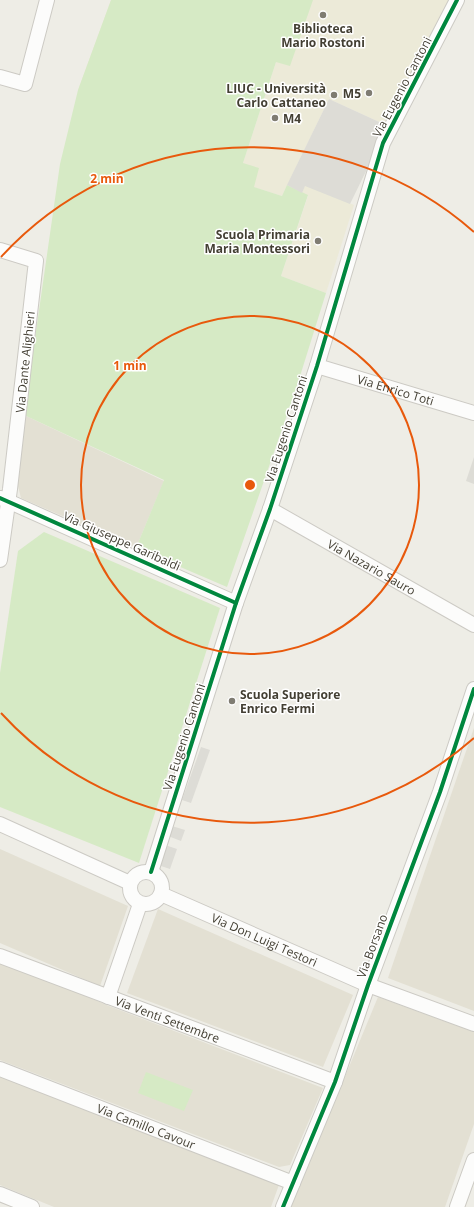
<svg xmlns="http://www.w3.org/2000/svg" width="474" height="1207" font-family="'Open Sans',sans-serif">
	<rect width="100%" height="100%" fill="#eeede6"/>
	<!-- residential -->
	<g fill="#e3e0d3">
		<path d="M24 415 164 481 136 548 21 498 17 482Z"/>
		<path d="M474 728V1011L388 978Z"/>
		<path d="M0 849 128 906 100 986 0 943Z"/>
		<path d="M158 909 353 995 323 1067 127 993Z"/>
		<path d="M0 964 60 985 109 1006 323 1088 290 1165 279 1167 0 1060Z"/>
		<path d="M378 997 474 1032V1124L445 1207H291Z"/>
		<path d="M0 1075 112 1120 280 1182 271 1207H54L0 1185Z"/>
	</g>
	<!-- education -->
	<g fill="#ecead8">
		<path d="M111 0H452L388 126 329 99 282 196 253 187 243 163 276 62 78 90Z"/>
		<path d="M305 185 354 205 326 293 281 276 308 196 302 193Z"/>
	</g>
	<!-- green -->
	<g fill="#d6eac5">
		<path d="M111 0H313L290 66 276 62 243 163 259 168 254 187 282 196 287 185 308 195 281 276 326 293 296 389 227 587 136 548 164 480 24 415 60 164 78 90Z"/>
		<path d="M44 532 220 608 139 863 0 807V673L18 551Z"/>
		<path d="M146 1072 193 1090 184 1111 138 1093Z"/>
	</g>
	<!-- parking -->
	<g fill="#dddcd6">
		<path d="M329 99 388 126 350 204 305 186 302 193 287 185Z"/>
		<path d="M474 457V484L466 481Z"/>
		<path d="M201 747 210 750 191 803 182 800Z"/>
		<path d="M172 826 185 830 181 841 168 836Z"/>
		<path d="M165 845 177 849 170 869 158 865Z"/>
	</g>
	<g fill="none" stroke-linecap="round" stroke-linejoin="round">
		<!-- minor casing -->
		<g stroke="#cccac4" stroke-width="16">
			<g id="minor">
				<path d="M0 77 25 84 47 0"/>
				<path d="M0 250 36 261 10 489 0 560"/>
				<path id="s1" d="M317 366 474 413"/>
				<path d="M1 498 236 603"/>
				<path id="s2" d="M270 509 474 625"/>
				<path d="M0 824 130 883"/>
				<circle cx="146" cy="888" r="16"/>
				<path d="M151 872 236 603 270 509 317 366 383 143 457 0"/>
				<path id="s3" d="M161 894 368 985 474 1024"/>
				<path id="s4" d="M0 956 335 1082"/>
				<path d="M108 997 140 904"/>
				<path id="s5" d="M0 1069 293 1183"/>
				<path d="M0 1194 32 1207"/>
				<path d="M283 1207 335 1082 368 985 440 792 474 689"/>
				<path d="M457 1207 474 1160"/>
			</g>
		</g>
		<!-- minor -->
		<use href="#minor" stroke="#fcfcfb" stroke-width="14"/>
		<!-- cycleway casing -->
		<g stroke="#fff" stroke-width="6">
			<g id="cycleway">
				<path d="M0 498 236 603"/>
				<path d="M151 872 236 603 270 509 317 366 383 143 457 0"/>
				<path d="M283 1207 335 1082 368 985 440 792 474 689"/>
			</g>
		</g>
		<!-- cycleway -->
		<use href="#cycleway" stroke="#00873e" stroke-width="4"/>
	</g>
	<!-- distance rings -->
	<g fill="none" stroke="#e8590c" stroke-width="2">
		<circle cx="250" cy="485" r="169"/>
		<path d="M474 738A338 338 0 0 1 1 713M1 257A338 338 0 0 1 474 232"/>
	</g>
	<!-- markers -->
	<g fill="#7f7c72" stroke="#fff" stroke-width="1.5">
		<circle cx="323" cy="15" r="4"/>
		<circle cx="369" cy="93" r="4"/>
		<circle cx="334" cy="95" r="4"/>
		<circle cx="275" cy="118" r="4"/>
		<circle cx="318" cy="241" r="4"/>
		<circle cx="232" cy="701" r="4"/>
	</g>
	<g text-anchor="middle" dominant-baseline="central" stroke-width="3" stroke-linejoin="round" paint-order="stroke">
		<!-- poi labels -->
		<g font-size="12" font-weight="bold" fill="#433f33" stroke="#fff" text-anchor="end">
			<text x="323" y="28" text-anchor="middle">Biblioteca<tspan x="323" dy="14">Mario Rostoni</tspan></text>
			<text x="326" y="88">LIUC - Università<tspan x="326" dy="14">Carlo Cattaneo</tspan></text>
			<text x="361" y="93">M5</text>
			<text x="283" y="118" text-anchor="start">M4</text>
			<text x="310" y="234">Scuola Primaria<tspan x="310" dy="14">Maria Montessori</tspan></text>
			<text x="240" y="694" text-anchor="start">Scuola Superiore<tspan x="240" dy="14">Enrico Fermi</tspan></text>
		</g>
		<!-- street labels -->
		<g font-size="12" fill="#433f33" stroke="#fff">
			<text transform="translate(402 87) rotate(-62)">Via Eugenio Cantoni</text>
			<text transform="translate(25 362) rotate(-84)">Via Dante Alighieri</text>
			<text stroke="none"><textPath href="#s1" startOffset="82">Via Enrico Toti</textPath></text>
			<text transform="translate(286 429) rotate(-72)">Via Eugenio Cantoni</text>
			<text transform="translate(122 541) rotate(24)">Via Giuseppe Garibaldi</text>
			<text stroke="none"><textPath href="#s2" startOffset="117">Via Nazario Sauro</textPath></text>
			<text transform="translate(184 737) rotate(-72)">Via Eugenio Cantoni</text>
			<text stroke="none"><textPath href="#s3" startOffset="113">Via Don Luigi Testori</textPath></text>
			<text transform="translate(372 946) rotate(-70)">Via Borsano</text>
			<text stroke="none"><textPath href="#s4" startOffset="179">Via Venti Settembre</textPath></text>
			<text stroke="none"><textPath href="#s5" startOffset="157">Via Camillo Cavour</textPath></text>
		</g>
	</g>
	<circle cx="250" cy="485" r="6" fill="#e8590c" stroke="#fff" stroke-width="2"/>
	<g font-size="12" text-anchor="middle" font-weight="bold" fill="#e8590c" stroke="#fff" stroke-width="3" stroke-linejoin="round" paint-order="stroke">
		<text x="107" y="183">2 min</text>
		<text x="130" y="370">1 min</text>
	</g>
</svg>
